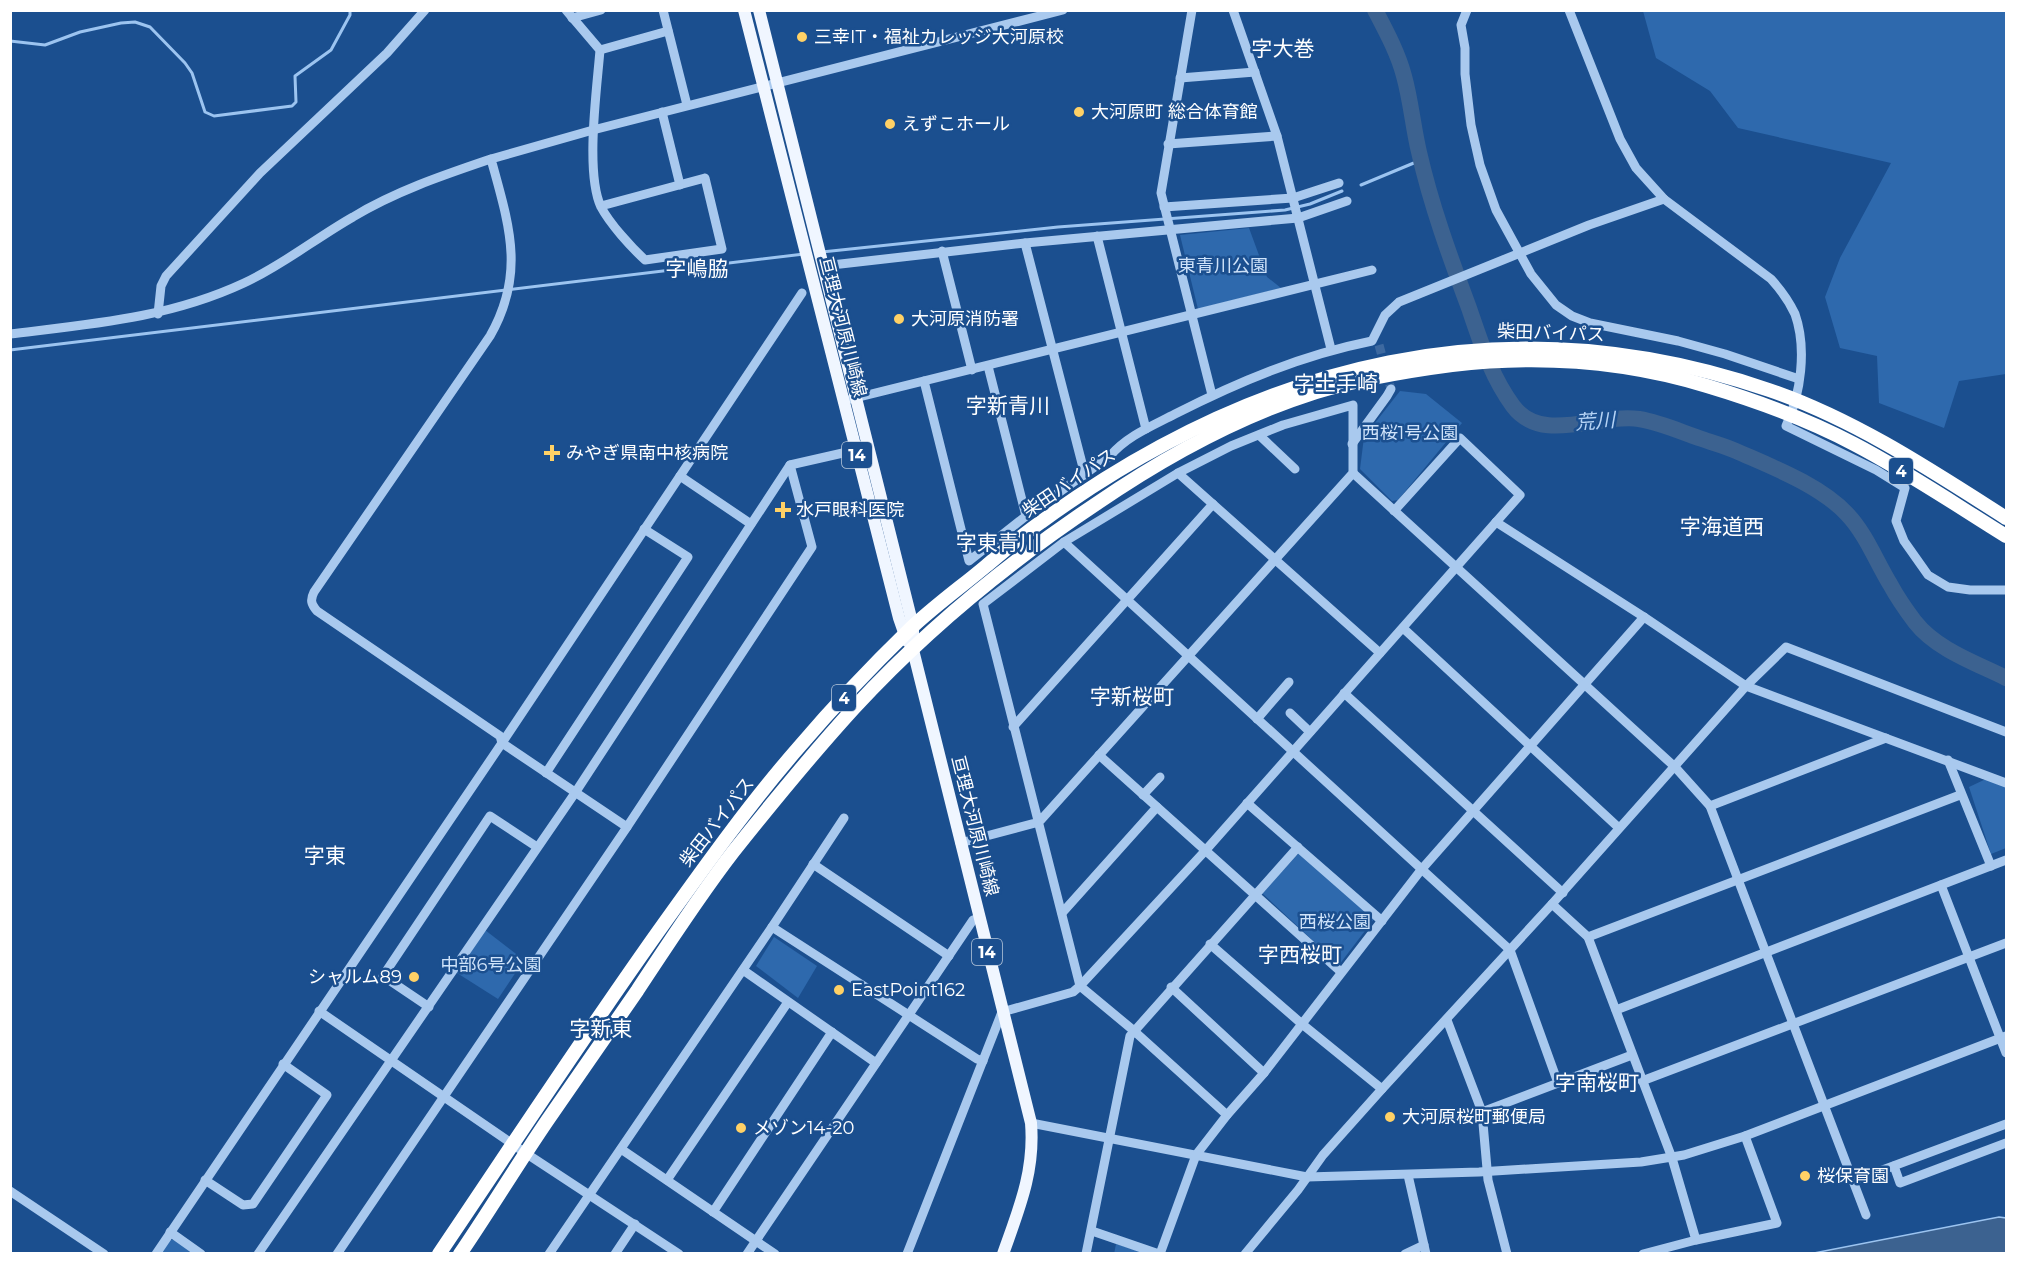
<svg xmlns="http://www.w3.org/2000/svg" width="2017" height="1264" font-family="Montserrat,'Noto Sans JP',sans-serif">
	<rect width="100%" height="100%" fill="#1b4f8f"/>
	<!-- green -->
	<g fill="#2e69ad">
		<path d="M1643 11H2006V374L1959 381 1944 428 1879 403 1877 356 1840 348 1825 297 1840 258 1891 163 1738 128 1710 91 1656 58Z"/>
		<path d="M1249 228 1267 277 1281 288 1198 309 1180 235Z"/>
		<path d="M1400 391 1426 394 1462 423 1398 500 1392 501 1360 469 1364 437Z"/>
		<path d="M1988 778 2006 785V848L1991 854 1969 787Z"/>
		<path d="M1300 852 1374 919 1339 965 1262 893Z"/>
		<path d="M485 930 524 960 498 999 457 973Z"/>
		<path d="M774 937 817 966 798 998 756 966Z"/>
		<path d="M170 1240H174L194 1254H161Z"/>
		<path d="M1116 1244 1145 1253 1114 1254Z"/>
	</g>
	<!-- water -->
	<path fill="#3c6290" stroke="#9cc4f0" stroke-width="1.5" d="M1999 1217 2006 1218V1253H1814Z"/>
	<g fill="none" stroke-linecap="round" stroke-linejoin="round">
		<!-- stream -->
		<g stroke="#9cc4f0" stroke-width="3">
			<path d="M10 41 45 45 80 32 121 23 135 22 150 27 185 63 192 73 205 112 214 116 292 106 296 102 295 76 331 50 350 15V10"/>
			<path d="M1361 185 1421 160"/>
			<path d="M822 252 1058 227 1285 210 1310 204 1342 191"/>
			<path d="M10 350 804 254"/>
		</g>
		<!-- river -->
		<path stroke="#3c6290" stroke-width="16" d="M1375 10C1386 31 1398 53 1404 76 1411 101 1413 127 1419 152 1431 205 1450 257 1469 308 1481 343 1491 376 1513 406 1542 445 1598 413 1639 419 1662 423 1681 432 1702 439 1713 443 1725 446 1736 451 1772 467 1820 485 1847 514 1866 534 1876 561 1890 584 1897 597 1906 610 1915 622 1937 650 1976 663 2006 678"/>
		<!-- minor-tunnel -->
		<path stroke="#3d69a0" stroke-width="9" stroke-dasharray="9 4.5" stroke-linecap="butt" d="M1379 345 1391 389"/>
		<!-- minor -->
		<g stroke="#a9c9ee" stroke-width="9">
			<path d="M566 10 600 50C597 88 585 173 601 207 610 224 631 247 645 260L722 249 705 178 601 206"/>
			<path d="M663 10 687 105"/>
			<path d="M1192 10 1161 193 1212 395"/>
			<path d="M1233 10 1277 136 1331 349"/>
			<path d="M1467 10 1461 25 1465 48V74L1471 125 1480 165 1496 210 1531 274 1556 305 1572 316 1590 323 1678 341 1725 354 1799 379"/>
			<path d="M1569 10 1620 139 1636 168 1664 199 1771 279C1781 290 1789 301 1795 314 1807 348 1801 394 1786 426L1876 470 1905 488 1896 521 1904 541 1928 575 1948 587 1970 590H2006"/>
			<path d="M572 18 601 10"/>
			<path d="M600 50 668 31"/>
			<path d="M1180 78 1255 72"/>
			<path d="M662 112 680 185"/>
			<path d="M1168 144 1277 136"/>
			<path d="M1164 207 1293 198 1339 183"/>
			<path d="M1097 236 1146 429"/>
			<path d="M1025 243 1085 475"/>
			<path d="M942 251 972 370"/>
			<path d="M823 266 1025 243 1298 218 1347 201"/>
			<path d="M158 314 161 286 166 276 260 173 387 53 425 10"/>
			<path d="M10 334C92 324 169 318 244 283 283 265 316 238 353 217 396 191 444 175 491 159"/>
			<path d="M988 366 1026 516"/>
			<path d="M924 381 969 561 1026 516 1110 456C1127 436 1152 426 1175 414 1238 382 1302 355 1372 341L1385 315 1399 302 1589 225 1664 199"/>
			<path d="M851 399 1372 270"/>
			<path d="M1259 435 1295 469"/>
			<path d="M1352 444 1387 396 1391 389"/>
			<path d="M1178 473 1380 653"/>
			<path d="M1353 473 1675 767 1710 806 1866 1215"/>
			<path d="M680 476 751 524"/>
			<path d="M1496 522 1644 617 1746 686 2006 783"/>
			<path d="M1064 542 1510 950 1558 1083"/>
			<path d="M1403 628 1619 828"/>
			<path d="M1344 693 1563 893"/>
			<path d="M1290 713 1310 732"/>
			<path d="M1257 719 1289 682"/>
			<path d="M1013 727 1213 504"/>
			<path d="M1099 755 1341 972"/>
			<path d="M1948 760 1991 866"/>
			<path d="M546 773 688 557 644 529"/>
			<path d="M1143 795 1160 777"/>
			<path d="M1247 803 1382 921"/>
			<path d="M1710 806 1886 738"/>
			<path d="M627 827 502 743 500 736 317 611C311 604 310 600 314 592L490 336C526 273 509 225 491 159L593 130 1063 10"/>
			<path d="M960 843 1039 822 1353 473V405L1283 425 1231 446 1178 473 1064 542 983 604 1080 986 1133 1030 1227 1115"/>
			<path d="M813 864 949 956"/>
			<path d="M1941 885 2006 1053"/>
			<path d="M1552 904 1588 937 1672 1158 1696 1240 1643 1254"/>
			<path d="M1062 913 1157 807"/>
			<path d="M772 927 977 1059 983 1061"/>
			<path d="M1588 937 1960 795"/>
			<path d="M1210 944 1302 1024 1382 1089"/>
			<path d="M743 970 876 1063"/>
			<path d="M1171 987 1264 1073"/>
			<path d="M429 1007 383 976 490 816 537 847"/>
			<path d="M1616 1010 2006 860"/>
			<path d="M319 1011 527 1154 679 1254"/>
			<path d="M1447 1020 1482 1112 1488 1180 1507 1254"/>
			<path d="M1642 1081 2006 943"/>
			<path d="M1482 1112 1632 1055"/>
			<path d="M1031 1123 1307 1177 1479 1172 1641 1162 1684 1155 1745 1136 2006 1036"/>
			<path d="M621 1149 775 1254"/>
			<path d="M1894 1166 1900 1183 2006 1143"/>
			<path d="M1408 1175 1426 1254"/>
			<path d="M205 1180 243 1205 253 1204 327 1095 283 1064"/>
			<path d="M667 1180 788 1002"/>
			<path d="M1853 1181 2006 1124"/>
			<path d="M10 1191 104 1254"/>
			<path d="M713 1212 832 1032"/>
			<path d="M1092 1231 1159 1254"/>
			<path d="M170 1232 201 1254"/>
			<path d="M1696 1240 1777 1223 1745 1136"/>
			<path d="M156 1254 502 743 802 293"/>
			<path d="M258 1254 575 793 790 465 856 450"/>
			<path d="M337 1254 627 827 812 547 790 465"/>
			<path d="M549 1254 772 927 844 818"/>
			<path d="M615 1254 635 1224"/>
			<path d="M747 1254 973 920 979 918"/>
			<path d="M907 1254 1002 1012 1073 992 1080 986 1205 851 1520 495 1460 438 1394 511"/>
			<path d="M1086 1254 1130 1036 1298 847"/>
			<path d="M1160 1254 1196 1155 1227 1115 1264 1073 1421 870 1644 617"/>
			<path d="M1245 1254 1298 1190 1323 1155 1382 1089 1552 904 1746 686 1786 647 2006 732"/>
			<path d="M1405 1254 1424 1245"/>
		</g>
		<!-- major -->
		<g stroke="#f0f6ff" stroke-width="12">
			<path d="M744 10 899 618 907 641"/>
			<path d="M759 10 913 626V650L1031 1123C1035 1171 1019 1209 1003 1254"/>
		</g>
		<!-- highway -->
		<g stroke="#fff" stroke-width="14">
			<path d="M439 1254C514 1143 587 1031 665 922 708 862 751 802 799 747 834 706 871 667 909 630 933 607 961 587 986 566 1004 551 1022 535 1041 522 1261 362 1507 300 1769 390 1854 419 1931 470 2006 518"/>
			<path d="M460 1254C490 1210 517 1165 547 1121 577 1077 607 1034 637 991 668 944 699 896 733 852 772 803 812 754 854 708 925 631 1009 562 1096 504 1163 458 1237 417 1316 392 1360 379 1406 371 1452 365 1537 355 1625 361 1707 386 1757 401 1807 419 1854 444 1906 471 1956 505 2006 536"/>
		</g>
	</g>
	<!-- markers -->
	<g fill="#ffd166" stroke="#1b4f8f" stroke-width="2">
		<circle cx="802" cy="37" r="6"/>
		<circle cx="1079" cy="112" r="6"/>
		<circle cx="890" cy="124" r="6"/>
		<circle cx="899" cy="319" r="6"/>
		<path d="M549 444h6v6h6v6h-6v6h-6v-6h-6v-6h6z"/>
		<path d="M780 501h6v6h6v6h-6v6h-6v-6h-6v-6h6z"/>
		<circle cx="414" cy="977" r="6"/>
		<circle cx="839" cy="990" r="6"/>
		<circle cx="1390" cy="1117" r="6"/>
		<circle cx="741" cy="1128" r="6"/>
		<circle cx="1805" cy="1176" r="6"/>
	</g>
	<g text-anchor="middle" dominant-baseline="central" stroke-width="5" stroke-linejoin="round" paint-order="stroke">
		<!-- shield labels -->
		<g fill="#1b4f8f" stroke="#bbcadd" stroke-width="1.5">
			<rect x="842" y="442" width="30" height="26" rx="4.5"/>
			<rect x="1889" y="458" width="24" height="26" rx="4.5"/>
			<rect x="832" y="685" width="24" height="26" rx="4.5"/>
			<rect x="972" y="939" width="30" height="26" rx="4.5"/>
		</g>
		<g font-size="16" font-weight="bold" fill="#fff">
			<text x="857" y="455">14</text>
			<text x="1901" y="471">4</text>
			<text x="844" y="698">4</text>
			<text x="987" y="952">14</text>
		</g>
		<!-- poi labels -->
		<g font-size="18" fill="#fff" stroke="#1b4f8f" text-anchor="start">
			<text x="814" y="37">三幸IT・福祉カレッジ大河原校</text>
			<text x="1091" y="112">大河原町 総合体育館</text>
			<text x="902" y="124">えずこホール</text>
			<text x="911" y="319">大河原消防署</text>
			<text x="566" y="453">みやぎ県南中核病院</text>
			<text x="796" y="510">水戸眼科医院</text>
			<text x="402" y="977" text-anchor="end">シャルム89</text>
			<text x="851" y="990">EastPoint162</text>
			<text x="1402" y="1117">大河原桜町郵便局</text>
			<text x="753" y="1128">メゾン14-20</text>
			<text x="1817" y="1176">桜保育園</text>
		</g>
		<!-- park labels -->
		<g font-size="18" fill="#cfe3fa" stroke="#1b4f8f">
			<text x="1223" y="266">東青川公園</text>
			<text x="1410" y="433">西桜1号公園</text>
			<text x="1335" y="922">西桜公園</text>
			<text x="491" y="965">中部6号公園</text>
		</g>
		<!-- street labels -->
		<g font-size="18" fill="#fff" stroke="#1b4f8f">
			<text transform="translate(843 327) rotate(76)">亘理大河原川崎線</text>
			<text transform="translate(1551 333) rotate(2)">柴田バイパス</text>
			<text transform="translate(1069 483) rotate(-34)">柴田バイパス</text>
			<text transform="translate(717 822) rotate(-52)">柴田バイパス</text>
			<text transform="translate(975 826) rotate(76)">亘理大河原川崎線</text>
		</g>
		<!-- water labels -->
		<g font-size="20" font-style="italic" fill="#b5d3f5" stroke="#1b4f8f">
			<text transform="translate(1595 421) rotate(-4)">荒川</text>
		</g>
		<!-- quarter labels -->
		<g font-size="21" fill="#fff" stroke="#1b4f8f">
			<text x="1283" y="48">字大巻</text>
			<text x="697" y="268">字嶋脇</text>
			<text x="1336" y="383">字土手崎</text>
			<text x="1008" y="405">字新青川</text>
			<text x="1722" y="526">字海道西</text>
			<text x="998" y="542">字東青川</text>
			<text x="1132" y="696">字新桜町</text>
			<text x="325" y="855">字東</text>
			<text x="1300" y="954">字西桜町</text>
			<text x="601" y="1028">字新東</text>
			<text x="1597" y="1082">字南桜町</text>
		</g>
	</g>
	<!-- border -->
	<rect width="2017" height="1264" fill="none" stroke="#ffffff" stroke-width="24"/>
</svg>
